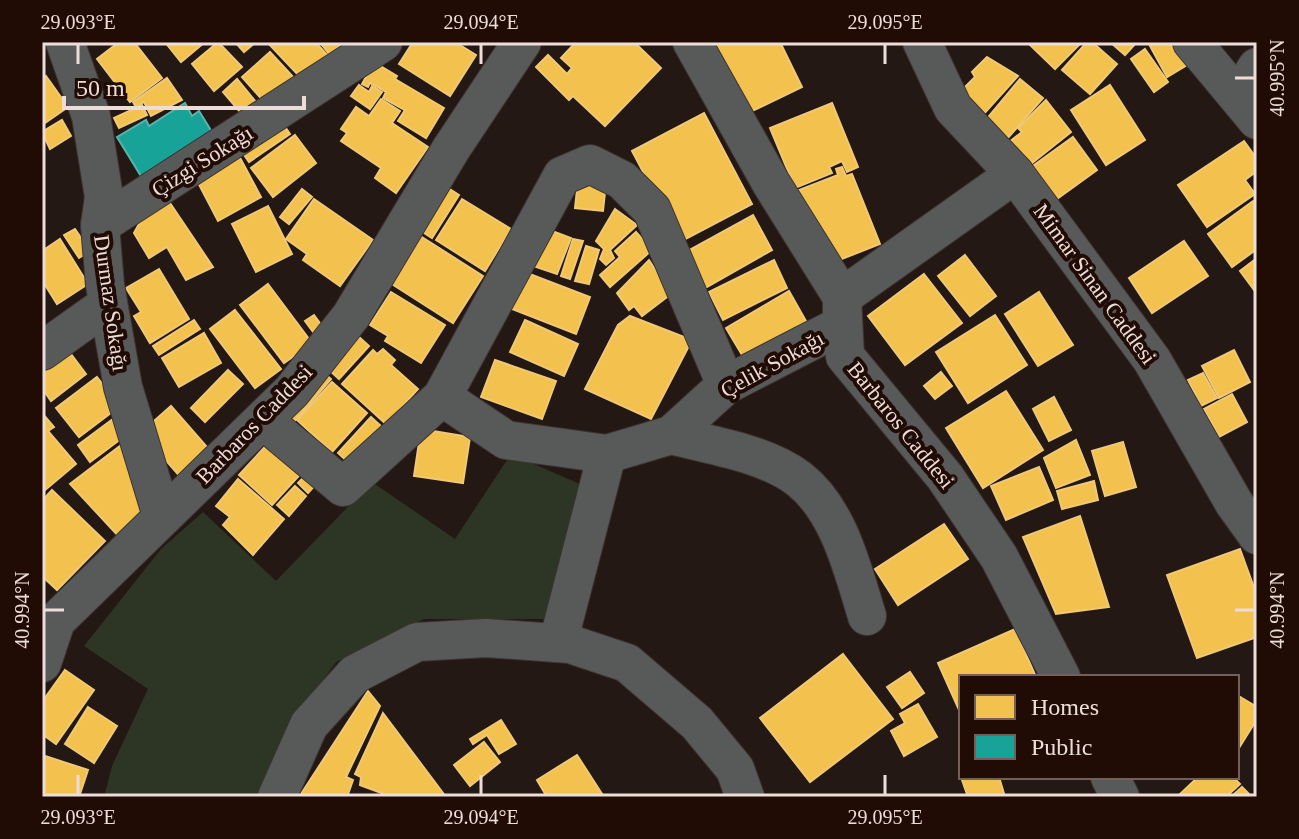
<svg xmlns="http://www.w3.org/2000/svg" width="1299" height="839" font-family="Georgia,serif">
	<rect width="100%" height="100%" fill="#241814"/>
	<!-- green -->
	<path fill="#2d3624" d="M511 454 582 485 546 619H424L336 662 280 742 258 797H104L112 766 148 689 84 646 161 549 203 512 276 581 372 482 455 539Z"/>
	<!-- homes -->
	<g fill="#f2c14e" stroke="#f0c977" stroke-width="2">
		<path d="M119 42H134L162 78 130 102 97 59Z"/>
		<path d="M165 42H205L181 62Z"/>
		<path d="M218 42 242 67 214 91 192 64Z"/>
		<path d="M235 42H256L244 52Z"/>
		<path d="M267 42H321L318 45 329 57 303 80Z"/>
		<path d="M326 42H339L345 49 333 59 322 45Z"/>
		<path d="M413 42H455L476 55 450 96 399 64Z"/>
		<path d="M576 42H634L661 68 605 126 573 96 569 100 536 67 548 55 567 74 572 68 561 58Z"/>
		<path d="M723 42H780L802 87 744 115 711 47Z"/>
		<path d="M1027 42H1082L1055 69Z"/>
		<path d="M1087 42H1092L1117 64 1090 94 1062 70Z"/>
		<path d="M1110 42H1137L1125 55Z"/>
		<path d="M1157 42H1177L1189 64 1167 77 1150 46Z"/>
		<path d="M1145 49 1168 82 1154 92 1131 59Z"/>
		<path d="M270 52 295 79 267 105 242 77Z"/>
		<path d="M987 57 1018 76 981 117 964 88 975 77 972 72Z"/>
		<path d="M374 62 397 76 395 79 444 108 426 138 398 121 405 110 383 98 386 92 370 83 368 87 362 84Z"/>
		<path d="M46 76 68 107 42 125V79Z"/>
		<path d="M167 78 182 100 151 116 144 102 136 107 133 102Z"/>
		<path d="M237 79 261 108 246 119 223 92Z"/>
		<path d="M1020 79 1043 98 1006 140 985 121Z"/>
		<path d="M359 85 369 92 372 86 382 92 370 109 351 96Z"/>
		<path d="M1110 85 1145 140 1106 165 1071 110Z"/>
		<path d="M381 99 400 111 392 123 428 147 396 193 375 178 381 168 341 141 347 133 341 129 356 107 369 116Z"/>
		<path d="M1046 100 1071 132 1027 167 1008 143 1022 132 1018 128Z"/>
		<path d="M832 103 858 167 847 172 842 161 829 167 832 173 795 188 770 128Z"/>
		<path d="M142 105 147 115 119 128 114 118Z"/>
		<path d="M704 113 752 204 680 242 632 151Z"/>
		<path d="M62 120 71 136 50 149 42 132Z"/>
		<path d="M281 121 290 134 249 162 240 149Z"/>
		<path d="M295 135 316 163 273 197 251 168Z"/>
		<path d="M1073 137 1097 170 1054 201 1030 168Z"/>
		<path d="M1244 141 1257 159V171L1245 180 1255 194 1207 227 1178 185Z"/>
		<path d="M238 154 261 197 218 221 195 177Z"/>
		<path d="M842 167 846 176 852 174 880 244 829 264 799 190 838 175 836 169Z"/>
		<path d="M578 180 606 183 603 211 575 208Z"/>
		<path d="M442 184 459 195 432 238 415 227Z"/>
		<path d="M302 189 312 197 289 224 280 217Z"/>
		<path d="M314 199 373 240 340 286 303 260 307 254 286 239Z"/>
		<path d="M462 199 511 229 485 271 436 240Z"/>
		<path d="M168 200 213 267 186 280 167 247 149 258 134 233 145 213Z"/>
		<path d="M1253 201 1257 206V249L1232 267 1208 234Z"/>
		<path d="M268 206 292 254 256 272 232 224Z"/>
		<path d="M615 209 637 225 610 250 614 258 606 265 600 259 604 249 596 241Z"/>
		<path d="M753 215 772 250 705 288 686 252Z"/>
		<path d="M544 228 571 238 557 274 530 265Z"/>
		<path d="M75 229 90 251 79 258 64 235Z"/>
		<path d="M414 232 483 276 453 323 384 279Z"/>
		<path d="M636 232 652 250 610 287 600 275 620 257 615 251Z"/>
		<path d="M60 239 88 284 57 304 42 280V251Z"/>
		<path d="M573 239 583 241 570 279 561 276Z"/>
		<path d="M1184 241 1208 276 1152 313 1129 278Z"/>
		<path d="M586 246 599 250 589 284 575 281Z"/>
		<path d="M965 255 996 296 970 316 938 276Z"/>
		<path d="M1257 258V294L1240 271Z"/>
		<path d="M649 260 671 294 642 316 634 306 629 310 617 293Z"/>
		<path d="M774 260 787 288 723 320 709 292Z"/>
		<path d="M159 269 189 319 150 343 134 316 141 312 126 288Z"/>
		<path d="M527 273 590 297 576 334 512 309Z"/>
		<path d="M924 274 962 323 905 365 868 316Z"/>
		<path d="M268 284 312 343 284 363 240 305Z"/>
		<path d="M789 291 807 323 745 360 726 328Z"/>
		<path d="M391 292 445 325 421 363 385 341 388 336 370 325Z"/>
		<path d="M1039 292 1073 345 1038 366 1005 314Z"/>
		<path d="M235 310 281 369 255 388 210 329Z"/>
		<path d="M314 315 325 330 316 336 305 321Z"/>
		<path d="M995 315 1027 365 968 403 936 352Z"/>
		<path d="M630 316 692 340 651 419 585 389 618 325Z"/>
		<path d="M194 320 200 329 159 355 153 346Z"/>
		<path d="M525 320 578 344 564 376 510 352Z"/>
		<path d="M204 333 221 363 179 387 162 358Z"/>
		<path d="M358 336 369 346 339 379 328 369Z"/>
		<path d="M65 346 86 374 51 401 42 388V363Z"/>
		<path d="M383 349 395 360 391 365 418 389 386 424 342 384 373 350 377 354Z"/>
		<path d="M1234 350 1250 382 1219 398 1202 366Z"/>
		<path d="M495 360 556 381 542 419 481 397Z"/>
		<path d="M228 370 243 384 205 422 191 408Z"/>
		<path d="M941 372 952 386 935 399 924 386Z"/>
		<path d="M324 373 331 379 294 422 287 416Z"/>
		<path d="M1203 373 1217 398 1201 406 1188 380Z"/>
		<path d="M97 377 120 406 79 437 56 408Z"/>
		<path d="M332 382 367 413 332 452 297 420Z"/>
		<path d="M1006 391 1043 450 983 488 946 428Z"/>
		<path d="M1232 394 1247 422 1219 437 1204 409Z"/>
		<path d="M1054 397 1071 430 1049 441 1033 409Z"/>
		<path d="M171 406 213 454 183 480 155 448 160 444 146 428Z"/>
		<path d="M42 413 54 427 48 431 76 464 44 491Z"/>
		<path d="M121 413 126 435 90 462 78 445Z"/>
		<path d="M371 417 382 427 349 463 338 453Z"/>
		<path d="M421 429 470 437 463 483 414 476Z"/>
		<path d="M272 439 305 469 272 505 239 475Z"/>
		<path d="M1076 440 1090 475 1056 488 1044 458Z"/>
		<path d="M125 442 145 494 143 522 123 541 70 484Z"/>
		<path d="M1123 442 1136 487 1105 496 1092 451Z"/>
		<path d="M1039 467 1053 500 1006 520 991 486Z"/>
		<path d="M307 474 317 483 308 493 298 483Z"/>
		<path d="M238 479 284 519 253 555 223 525 230 517 216 506Z"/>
		<path d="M1094 481 1098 500 1062 509 1057 491Z"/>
		<path d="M295 486 306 496 289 516 277 505Z"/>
		<path d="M52 490 105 541 57 590 42 576V501Z"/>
		<path d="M1080 516 1109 607 1056 614 1023 537Z"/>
		<path d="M944 524 968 559 898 605 875 569Z"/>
		<path d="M1240 549 1257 596V637L1197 658 1167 575Z"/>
		<path d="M1015 629 1036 677H961L960 712 938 663Z"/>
		<path d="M843 654 893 719 810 782 760 718Z"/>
		<path d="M65 670 94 690 56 744 42 734V702Z"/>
		<path d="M910 672 924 693 902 708 887 687Z"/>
		<path d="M368 691 380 706 346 777 353 780 347 797H299Z"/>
		<path d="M1237 695 1257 707V719L1239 748Z"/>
		<path d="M918 704 937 737 904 756 891 731 905 723 900 714Z"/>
		<path d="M88 707 117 726 94 763 65 744Z"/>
		<path d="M383 713 446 797H392L360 785 361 777 355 774Z"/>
		<path d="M501 720 516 744 499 754 487 735 473 744 470 739Z"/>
		<path d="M484 742 500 762 470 786 454 765Z"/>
		<path d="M42 755 88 770 79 797H42Z"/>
		<path d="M577 755 604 797H547L537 780Z"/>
		<path d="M961 777H999L1005 797H968Z"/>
		<path d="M1198 777H1233L1240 784 1226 797H1177Z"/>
		<path d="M1242 787 1252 797H1231Z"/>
	</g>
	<!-- public -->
	<path fill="#17a398" stroke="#57b4ab" stroke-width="2" d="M185 103 192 116 199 111 215 137 144 181 117 137 146 120 149 126Z"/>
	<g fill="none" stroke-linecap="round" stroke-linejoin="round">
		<!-- minor casing -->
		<g stroke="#3e3431" stroke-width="40">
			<g id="minor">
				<path d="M65 42 91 116 104 197 100 225 105 285 123 387 162 516"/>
				<path d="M692 42 771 183 842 297 845 356 945 477 999 557 1061 677"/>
				<path d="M922 42 953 108 1015 174 1152 360 1234 503 1257 535"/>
				<path d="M1192 42 1257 120"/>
				<path d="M1239 95 1257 67"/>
				<path d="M100 225 383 42"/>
				<path d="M42 351 108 304"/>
				<path d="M442 397 506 440 607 454 671 435 726 385 842 325V297L1015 174"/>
				<path d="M263 420 343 487 442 397 562 176 590 164 622 180 652 210 726 385"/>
				<path d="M671 435C712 446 765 453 799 479 839 510 853 571 867 616"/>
				<path d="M558 643 607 454"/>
				<path d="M42 663 56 621 292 391 351 316 451 149 522 42"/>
				<path d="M1110 777 1120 797"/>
				<path d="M277 797 309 725 355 674 417 642 486 638 570 644 627 663 697 723 735 769 745 797"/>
			</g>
		</g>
		<!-- minor -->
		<use href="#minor" stroke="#585a5a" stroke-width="38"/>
	</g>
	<!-- ticks -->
	<path fill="none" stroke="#edddd8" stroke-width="3" d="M78 44V64M481 44V64M885 44V64M1235 78H1255M44 610H64M1235 610H1255M78 775V795M481 775V795M885 775V795"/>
	<g text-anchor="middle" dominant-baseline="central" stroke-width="8" stroke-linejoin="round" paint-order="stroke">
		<!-- street labels -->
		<g font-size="22" fill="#edddd8" stroke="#210c05">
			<text transform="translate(202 161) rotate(-32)">Çizgi Sokağı</text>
			<text transform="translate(1095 284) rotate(54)">Mimar Sinan Caddesi</text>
			<text transform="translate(111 303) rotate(82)">Durmaz Sokağı</text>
			<text transform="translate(772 364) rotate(-29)">Çelik Sokağı</text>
			<text transform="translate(254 424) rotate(-46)">Barbaros Caddesi</text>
			<text transform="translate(901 425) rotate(51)">Barbaros Caddesi</text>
		</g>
	</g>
	<!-- border -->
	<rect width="1299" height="839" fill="none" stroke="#210c05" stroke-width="88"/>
	<!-- legend -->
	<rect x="959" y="675" width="280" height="104" fill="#210c05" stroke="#736059" stroke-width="2"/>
	<rect x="975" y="695" width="40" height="24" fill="#f2c14e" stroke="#736059" stroke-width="2"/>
	<text x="1031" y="715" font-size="24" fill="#edddd8">Homes</text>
	<rect x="975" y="735" width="40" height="24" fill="#17a398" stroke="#736059" stroke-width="2"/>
	<text x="1031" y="755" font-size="24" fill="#edddd8">Public</text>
	<!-- scale -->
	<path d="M64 96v12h240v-12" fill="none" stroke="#edddd8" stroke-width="4"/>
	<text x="76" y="96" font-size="24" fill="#edddd8" stroke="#210c05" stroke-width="6" paint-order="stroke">50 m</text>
	<rect x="44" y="44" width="1211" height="751" fill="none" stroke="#edddd8" stroke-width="3"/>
	<g font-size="20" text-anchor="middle" fill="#edddd8">
		<text x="78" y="29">29.093°E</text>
		<text x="481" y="29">29.094°E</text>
		<text x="885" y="29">29.095°E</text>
		<text transform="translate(1277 78) rotate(-90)" y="7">40.995°N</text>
		<text transform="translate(22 610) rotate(-90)" y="7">40.994°N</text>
		<text transform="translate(1277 610) rotate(-90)" y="7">40.994°N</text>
		<text x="78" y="824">29.093°E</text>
		<text x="481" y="824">29.094°E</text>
		<text x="885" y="824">29.095°E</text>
	</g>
</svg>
